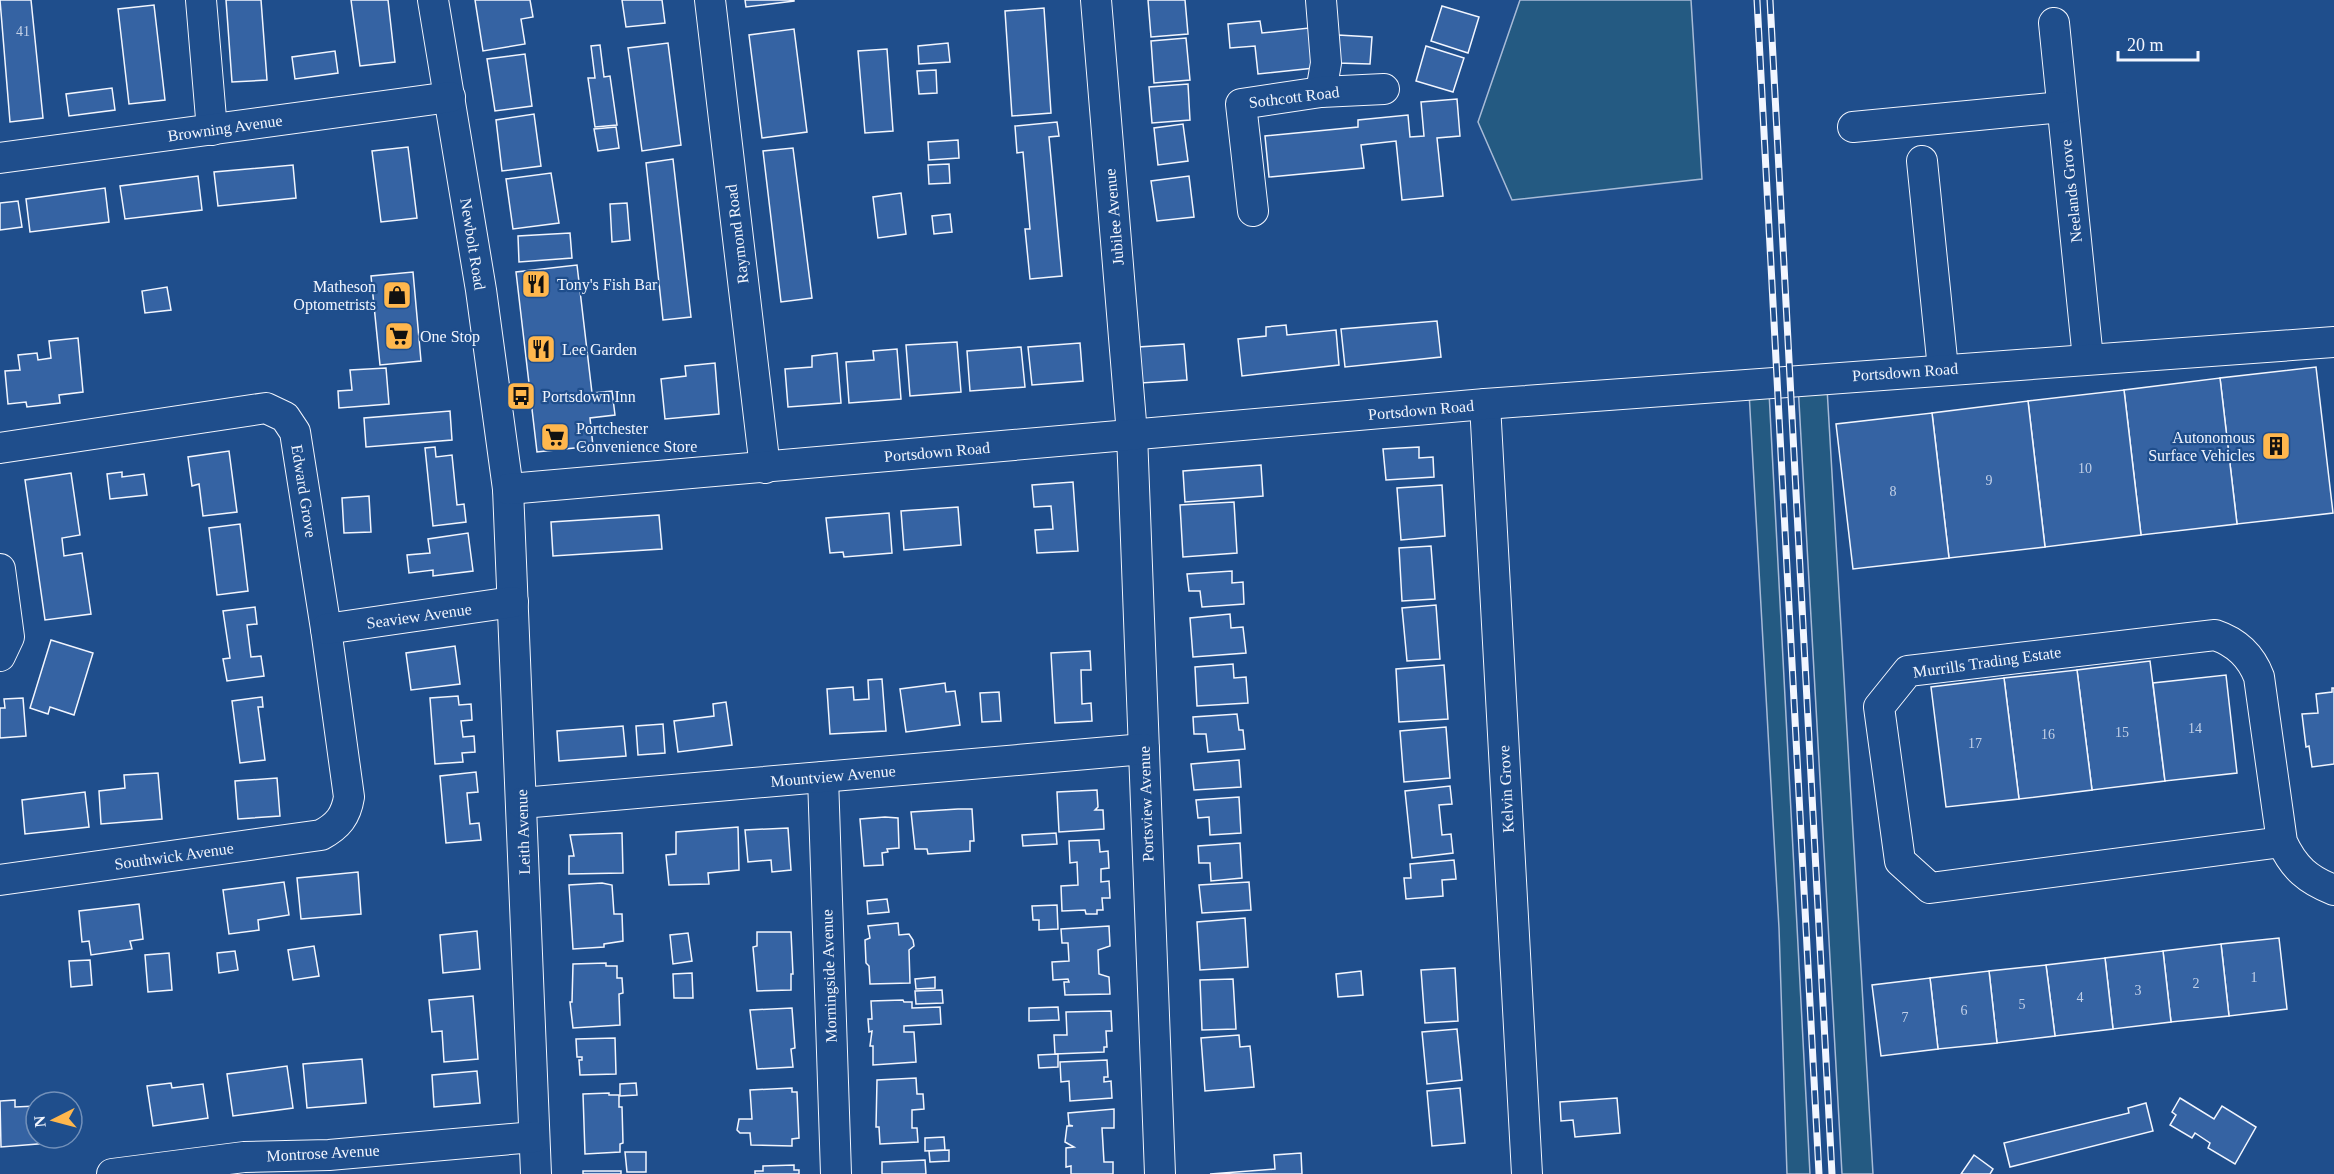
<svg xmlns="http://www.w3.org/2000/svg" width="2334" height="1174" font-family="'Times New Roman',serif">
	<rect width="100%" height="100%" fill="#1f4e8c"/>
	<!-- green -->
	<g fill="#245a82" stroke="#a8bbd7" stroke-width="1.5">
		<path d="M1520 0H1691L1702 179 1512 200 1478 122Z"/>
		<path d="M1798 384 1827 388 1873 1174H1842Z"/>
		<path d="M1749 392H1769L1810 1174H1787L1779 928Z"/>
	</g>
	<!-- building -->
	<g fill="#3563a3" stroke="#f2f6ff" stroke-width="1.5">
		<path d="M0 0H31L43 118 10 122Z"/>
		<path d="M226 0H261L267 80 232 82Z"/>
		<path d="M351 0H388L395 62 360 66Z"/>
		<path d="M475 0H530L533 17 521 19 525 44 483 51Z"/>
		<path d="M622 0H662L665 23 626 27Z"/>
		<path d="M745 0H794V1L746 7Z"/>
		<path d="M1148 0H1185L1188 34 1151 37Z"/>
		<path d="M154 5 165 100 129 104 118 9Z"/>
		<path d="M1442 6 1479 17 1468 53 1431 41Z"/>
		<path d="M1044 8 1051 113 1012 116 1005 11Z"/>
		<path d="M1260 21 1262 33 1309 28 1314 68 1258 74 1255 46 1230 48 1228 24Z"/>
		<path d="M794 29 807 132 762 138 749 35Z"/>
		<path d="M1338 35 1372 37 1370 64 1337 63Z"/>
		<path d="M1186 38 1190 80 1154 83 1151 41Z"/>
		<path d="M668 43 681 145 642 151 628 48Z"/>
		<path d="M948 43 950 62 919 64 918 46Z"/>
		<path d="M600 45 604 77 610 76 617 125 595 127 588 78H595L591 46Z"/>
		<path d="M1426 46 1464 58 1453 92 1416 81Z"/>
		<path d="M887 49 893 131 865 133 858 51Z"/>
		<path d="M335 51 338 73 295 79 292 57Z"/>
		<path d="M525 54 532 106 495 111 487 59Z"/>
		<path d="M936 70 937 93 919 94 917 71Z"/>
		<path d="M1188 84 1190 120 1152 123 1149 87Z"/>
		<path d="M112 88 115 110 69 116 66 94Z"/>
		<path d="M1457 99 1460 136 1437 138 1443 196 1402 200 1396 141 1361 145 1364 168 1269 177 1265 136 1358 127V120L1408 115 1410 137 1424 136 1421 102Z"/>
		<path d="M534 114 541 166 502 171 496 120Z"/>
		<path d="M1057 122 1059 136 1049 137 1062 276 1030 279 1025 229H1030L1023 152 1017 153 1015 126Z"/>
		<path d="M1183 124 1188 161 1158 165 1154 128Z"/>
		<path d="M616 127 619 148 598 151 594 129Z"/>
		<path d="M958 140 959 158 929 160 928 142Z"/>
		<path d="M408 147 417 218 381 222 372 151Z"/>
		<path d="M793 148 812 298 781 302 763 151Z"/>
		<path d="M673 159 691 317 663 320 646 163Z"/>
		<path d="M949 164 950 183 929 184 928 165Z"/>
		<path d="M293 165 296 198 218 206 214 172Z"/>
		<path d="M551 173 559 223 513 229 506 179Z"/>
		<path d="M198 176 202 210 125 219 120 186Z"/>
		<path d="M1189 176 1194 217 1157 221 1151 181Z"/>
		<path d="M105 188 109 222 30 232 26 199Z"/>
		<path d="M901 193 906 234 878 238 873 197Z"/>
		<path d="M18 201 22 227 0 230V203Z"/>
		<path d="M627 203 630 240 612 242 610 204Z"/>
		<path d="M950 214 952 232 934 234 932 216Z"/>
		<path d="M570 233 572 258 519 262 518 236Z"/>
		<path d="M577 265 592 393 612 391 615 415 590 418 593 446 537 452 516 272Z"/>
		<path d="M413 272 421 361 380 365 371 276Z"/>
		<path d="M167 287 171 310 145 313 142 291Z"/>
		<path d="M1437 321 1441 357 1345 367 1341 329Z"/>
		<path d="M1286 325 1287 335 1336 330 1339 365 1242 376 1238 339 1266 336V327Z"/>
		<path d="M78 338 83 392 59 395 60 403 27 407 26 402 8 404 5 371 20 370 18 355 37 353 38 360 51 358 49 341Z"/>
		<path d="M957 342 961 392 910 396 906 345Z"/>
		<path d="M1080 343 1083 381 1032 385 1028 347Z"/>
		<path d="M1184 344 1187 380 1141 383 1138 347Z"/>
		<path d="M1021 347 1025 387 970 391 967 351Z"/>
		<path d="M897 349 901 399 849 403 846 362 874 360 873 351Z"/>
		<path d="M837 353 841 403 788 407 785 369 812 367V356Z"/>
		<path d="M715 363 719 414 665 419 661 379 686 376 685 366Z"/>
		<path d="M2316 367 2333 513 2237 524 2220 378Z"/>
		<path d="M386 368 389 404 339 408 338 391 352 390 350 370Z"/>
		<path d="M2220 378 2237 524 2141 535 2124 390Z"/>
		<path d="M2124 390 2141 535 2045 547 2028 401Z"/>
		<path d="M2028 401 2045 547 1949 558 1932 413Z"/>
		<path d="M450 411 452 440 366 447 364 418Z"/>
		<path d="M1932 413 1949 558 1853 569 1836 424Z"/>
		<path d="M435 447 436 457 452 455 457 505 464 504 466 522 433 526 425 448Z"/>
		<path d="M1419 447V458L1433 457 1434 477 1386 480 1383 449Z"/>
		<path d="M229 451 237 512 203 516 199 484 192 486 188 457Z"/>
		<path d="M1261 465 1263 496 1185 502 1183 471Z"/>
		<path d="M122 472V477L144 474 147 495 110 499 107 474Z"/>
		<path d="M71 473 80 535 62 538 64 556 82 553 91 614 45 620 25 480Z"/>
		<path d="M1073 482 1078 551 1037 553 1035 530 1053 529 1051 506 1034 507 1032 485Z"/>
		<path d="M1442 485 1445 536 1401 540 1397 488Z"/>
		<path d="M369 496 371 532 344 533 342 498Z"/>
		<path d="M1234 502 1237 553 1183 557 1180 505Z"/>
		<path d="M958 507 961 545 904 550 901 511Z"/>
		<path d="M889 513 892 553 844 557 843 552 830 553 826 518Z"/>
		<path d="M659 515 662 549 553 556 551 522Z"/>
		<path d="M240 524 248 591 217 595 209 528Z"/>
		<path d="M468 533 473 571 433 576V570L409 573 407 555 430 553 428 539Z"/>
		<path d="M1431 546 1435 599 1402 601 1399 548Z"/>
		<path d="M1232 571V583L1243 582 1244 604 1202 607 1200 591H1189L1187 574Z"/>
		<path d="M1436 605 1440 659 1407 661 1402 608Z"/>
		<path d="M255 607 257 624 247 625 251 657 261 656 264 676 227 681 223 659 230 658 223 611Z"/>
		<path d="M1230 614 1231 628 1243 627 1246 653 1193 657 1190 618Z"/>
		<path d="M51 640 93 653 74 715 50 707 48 714 30 708Z"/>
		<path d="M455 646 460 684 411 690 406 653Z"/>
		<path d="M1090 651 1091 670H1081L1082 704 1091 703 1092 721 1055 723 1051 653Z"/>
		<path d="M2150 661 2165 781 2092 790 2077 670Z"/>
		<path d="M1233 664 1234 678 1246 677 1248 703 1197 706 1195 667Z"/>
		<path d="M1444 665 1448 719 1399 722 1396 669Z"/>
		<path d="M2077 670 2092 790 2019 799 2004 678Z"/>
		<path d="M2226 675 2237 773 2165 781 2153 683Z"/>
		<path d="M2004 678 2019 799 1946 807 1931 687Z"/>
		<path d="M882 679 886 731 830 734 827 689 853 687 854 700 869 699 868 680Z"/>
		<path d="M945 683 946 692 955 691 960 725 906 732 900 689Z"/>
		<path d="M2332 688H2334V764L2312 767 2309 746 2306 747 2302 714 2318 713 2316 694 2332 692Z"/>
		<path d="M999 692 1001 721 982 722 980 693Z"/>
		<path d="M458 696 459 705 471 704 472 720 461 721 463 737 474 736 475 752 462 753 463 762 435 764 430 698Z"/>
		<path d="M262 697 263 707H258L265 760 240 763 232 701Z"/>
		<path d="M23 698 26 736 0 738V708H5L4 699Z"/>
		<path d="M726 702 732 745 678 752 674 721 714 716 713 704Z"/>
		<path d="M1237 714 1239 730H1243L1245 749 1208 752 1206 734H1194L1193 717Z"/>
		<path d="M663 724 665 753 638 755 636 726Z"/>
		<path d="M623 726 626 756 559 761 557 731Z"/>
		<path d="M1446 727 1450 778 1404 782 1400 731Z"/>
		<path d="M1239 760 1241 787 1194 790 1191 764Z"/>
		<path d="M476 772 478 792 467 793 470 824 479 823 481 840 446 843 440 776Z"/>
		<path d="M158 773 162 819 101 824 99 791 125 788 124 775Z"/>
		<path d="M277 778 280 816 238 819 235 781Z"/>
		<path d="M1450 786 1452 804 1439 805 1442 835 1451 834 1453 853 1412 858 1405 791Z"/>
		<path d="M1097 790 1098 807 1095 810H1103L1104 829 1059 832 1057 792Z"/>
		<path d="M85 792 89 827 25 834 22 800Z"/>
		<path d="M1239 797 1241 833 1210 835 1209 817 1198 818 1196 800Z"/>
		<path d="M958 809H972L974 841H970V851L928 854 927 849H915L911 812Z"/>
		<path d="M885 817 898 818 899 848 887 849 888 852 882 853 883 865 864 866 860 819Z"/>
		<path d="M738 827 739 870 708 873 709 884 669 885 666 855 676 854V832Z"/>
		<path d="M788 828 791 870 772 872 771 860 748 862 745 830Z"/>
		<path d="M622 833 623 873 569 874V856H574L570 835Z"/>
		<path d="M1056 833 1057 844 1023 846 1022 835Z"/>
		<path d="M1099 840 1100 852 1108 851 1109 868 1101 869V882L1109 881 1110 898H1102L1103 910H1097V914H1086L1085 910 1062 911 1061 886 1078 885 1077 862 1070 863 1069 841Z"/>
		<path d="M1240 843 1242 878 1211 881 1210 863H1199L1198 846Z"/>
		<path d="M1454 860 1456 879 1442 880 1443 896 1406 899 1404 878H1411L1410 864Z"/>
		<path d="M358 872 361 914 301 919 297 878Z"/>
		<path d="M284 882 289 915 258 920 259 930 229 934 223 890Z"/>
		<path d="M1249 882 1251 910 1202 913 1199 885Z"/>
		<path d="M602 883 612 885 614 914H622L623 941 604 944V947L573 949 569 885Z"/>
		<path d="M887 899 889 912 868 914 867 901Z"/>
		<path d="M139 904 143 939 130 941 132 949 91 955 89 941 82 942 79 911Z"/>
		<path d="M1057 905 1058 929 1039 930V920H1033L1032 906Z"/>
		<path d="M1245 918 1248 967 1200 970 1197 922Z"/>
		<path d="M898 923 899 935 909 934 913 940 914 946 909 950 910 983 870 984 869 966 866 963 865 940 870 938 868 926Z"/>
		<path d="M1109 926 1110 946 1098 950 1099 974 1109 977 1110 994 1065 995 1064 982H1069L1068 979 1053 980 1052 962 1069 961 1068 943H1062L1061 929Z"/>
		<path d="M477 931 480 969 443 973 440 935Z"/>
		<path d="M757 932H791L793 974H791V990L757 991 753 947 757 946Z"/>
		<path d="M688 933 692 961 673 964 670 935Z"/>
		<path d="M2279 938 2287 1009 2229 1016 2221 944Z"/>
		<path d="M2221 944 2229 1016 2171 1022 2163 951Z"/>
		<path d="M314 946 319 976 293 980 288 950Z"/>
		<path d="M235 951 238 970 219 973 217 953Z"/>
		<path d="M2163 951 2171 1022 2113 1029 2105 958Z"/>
		<path d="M169 953 172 990 148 992 145 955Z"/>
		<path d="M2105 958 2113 1029 2055 1036 2046 965Z"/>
		<path d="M90 960 92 985 71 987 69 961Z"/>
		<path d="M606 963V966H617V978H622L623 993 619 994 620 1025 573 1028 570 1002H572L573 964Z"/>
		<path d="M2046 965 2055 1036 1997 1043 1989 971Z"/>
		<path d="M1455 968 1458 1021 1425 1023 1421 970Z"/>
		<path d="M1361 971 1363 995 1338 997 1336 974Z"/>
		<path d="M1989 971 1997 1043 1938 1049 1930 978Z"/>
		<path d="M692 973 693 998H674L673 974Z"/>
		<path d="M935 977V988L916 989 915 979Z"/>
		<path d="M1930 978 1938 1049 1881 1056 1872 985Z"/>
		<path d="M1233 979 1236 1029 1202 1030 1200 980Z"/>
		<path d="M942 990 943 1003 916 1004 915 991Z"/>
		<path d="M473 996 478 1059 444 1062 442 1031 432 1032 429 1000Z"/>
		<path d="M903 1000 904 1002H912V1008L940 1007 941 1024 904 1026V1032H914L916 1062 873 1065V1046H870L872 1031 869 1032 868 1019H872L871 1001Z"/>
		<path d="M1058 1007 1059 1020 1029 1021V1008Z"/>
		<path d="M792 1008 795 1048 791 1049 793 1067 757 1069 750 1010Z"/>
		<path d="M1111 1011 1112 1031H1106L1107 1047H1104V1052L1055 1054 1054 1035H1067L1066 1012Z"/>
		<path d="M1457 1029 1462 1080 1427 1084 1422 1032Z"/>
		<path d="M1239 1035 1240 1047 1250 1046 1254 1087 1205 1091 1201 1038Z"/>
		<path d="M615 1038 616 1074 580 1075 579 1060H582V1057H577L576 1039Z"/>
		<path d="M1058 1054V1067L1039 1068 1038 1055Z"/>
		<path d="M362 1059 366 1103 307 1108 303 1064Z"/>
		<path d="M1107 1060 1108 1077H1104V1082L1111 1081 1112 1098 1070 1101 1069 1081 1061 1082 1060 1062Z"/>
		<path d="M287 1066 293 1108 233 1116 227 1074Z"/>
		<path d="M477 1071 480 1103 434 1107 432 1075Z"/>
		<path d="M916 1078 917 1094H923L924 1109 912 1110V1128H917L918 1142 880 1144 879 1127H876L877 1080Z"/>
		<path d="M171 1083 172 1088 203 1084 208 1118 153 1126 147 1086Z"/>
		<path d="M636 1083 637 1095 620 1096V1084Z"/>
		<path d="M792 1088V1092H797L799 1138 792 1139V1146L751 1145 750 1133H740L737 1130 739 1119H752L750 1090Z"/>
		<path d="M1460 1088 1465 1143 1432 1146 1427 1091Z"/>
		<path d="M609 1093V1095H619V1107H622L623 1143 620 1144V1152L585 1154 583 1094Z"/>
		<path d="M1617 1098 1620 1133 1575 1137 1573 1120 1561 1121 1560 1102Z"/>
		<path d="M2180 1098 2214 1119 2222 1106 2256 1127 2235 1164 2208 1148 2210 1143 2195 1133 2192 1138 2170 1125 2176 1115 2172 1112Z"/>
		<path d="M15 1100V1107L36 1106V1138H50V1143L1 1147 0 1101Z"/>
		<path d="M2146 1103 2153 1131 2010 1167 2004 1143 2129 1113 2128 1108Z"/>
		<path d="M1114 1109V1128H1102L1104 1162H1113V1174H1071V1166L1066 1167V1148L1074 1147 1065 1142 1067 1126H1073L1069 1125 1068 1113Z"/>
		<path d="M944 1137 945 1150 925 1151V1138Z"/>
		<path d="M949 1150V1161L930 1162 929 1151Z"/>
		<path d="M625 1152H646V1172H627Z"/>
		<path d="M1301 1153 1302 1174H1210L1275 1169 1274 1155Z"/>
		<path d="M1974 1155 1993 1169 1990 1174H1961Z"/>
		<path d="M925 1160 926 1174H882V1162Z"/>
		<path d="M794 1165V1170H799V1174H755V1171H763V1166Z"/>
		<rect x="583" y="1171" width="38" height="3"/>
	</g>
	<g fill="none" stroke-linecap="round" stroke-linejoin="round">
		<!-- minor casing -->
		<g stroke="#f2f6ff" stroke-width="32">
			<g id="minor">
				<path d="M201 0 212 130"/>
				<path d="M433 0 481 290 508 489 536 1174"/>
				<path d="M710 0 765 468"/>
				<path d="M1096 0 1132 434 1160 1174"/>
				<path d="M1321 0 1326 63 1321 92"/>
				<path d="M2054 23 2088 359"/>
				<path d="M1853 127 2062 107"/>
				<path d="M0 158 450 97"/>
				<path d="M1922 161 1943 369"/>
				<path d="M1253 211 1241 104 1321 92 1384 89"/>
				<path d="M1485 404 1527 1174"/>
				<path d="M0 448 266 408 285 417 295 432 326 629 349 797C346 816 338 826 321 835L0 880"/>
				<path d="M508 489 1485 404 2334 342"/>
				<path d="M0 569 9 637 0 656"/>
				<path d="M326 629 513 602"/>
				<path d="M823 777 836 1174"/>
				<path d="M522 803 1144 749"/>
				<path d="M2282 842 2259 677C2251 656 2236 642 2215 635L1908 671 1879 707 1900 861 1930 888 2282 842C2294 868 2308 880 2334 890"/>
				<path d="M112 1174 244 1157 329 1155 534 1137"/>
			</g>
		</g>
		<!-- minor -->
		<use href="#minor" stroke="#1f4e8c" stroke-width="30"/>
		<!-- rail casing -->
		<g stroke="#f2f6ff" stroke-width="7">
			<g id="rail">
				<path d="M1757 0 1819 1174"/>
				<path d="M1770 0 1832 1174"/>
			</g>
		</g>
		<!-- rail -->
		<use href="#rail" stroke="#1f4e8c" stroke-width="4.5" stroke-dasharray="14" stroke-linecap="butt"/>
	</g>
	<!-- icons -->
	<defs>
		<g id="restaurant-square" transform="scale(1.5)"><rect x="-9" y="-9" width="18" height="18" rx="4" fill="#ffb74d" stroke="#1f4e8c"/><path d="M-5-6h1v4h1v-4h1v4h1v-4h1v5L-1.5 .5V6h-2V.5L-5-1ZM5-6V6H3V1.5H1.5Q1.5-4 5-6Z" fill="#111"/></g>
		<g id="shop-square" transform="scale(1.5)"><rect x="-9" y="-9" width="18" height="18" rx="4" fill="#ffb74d" stroke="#1f4e8c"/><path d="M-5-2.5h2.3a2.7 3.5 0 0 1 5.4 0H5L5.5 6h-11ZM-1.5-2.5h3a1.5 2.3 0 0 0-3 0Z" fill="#111"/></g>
		<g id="supermarket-square" transform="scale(1.5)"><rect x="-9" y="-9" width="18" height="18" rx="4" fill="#ffb74d" stroke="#1f4e8c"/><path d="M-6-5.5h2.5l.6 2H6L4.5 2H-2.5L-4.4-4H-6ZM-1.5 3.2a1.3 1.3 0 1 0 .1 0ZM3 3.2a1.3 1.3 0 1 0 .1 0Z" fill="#111"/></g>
		<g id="bus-square" transform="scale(1.5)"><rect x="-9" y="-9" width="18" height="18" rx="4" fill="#ffb74d" stroke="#1f4e8c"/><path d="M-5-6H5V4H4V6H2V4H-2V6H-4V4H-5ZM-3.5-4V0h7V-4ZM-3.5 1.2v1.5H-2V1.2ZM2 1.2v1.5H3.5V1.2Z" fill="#111"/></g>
		<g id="building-square" transform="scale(1.5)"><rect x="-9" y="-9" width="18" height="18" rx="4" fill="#ffb74d" stroke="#1f4e8c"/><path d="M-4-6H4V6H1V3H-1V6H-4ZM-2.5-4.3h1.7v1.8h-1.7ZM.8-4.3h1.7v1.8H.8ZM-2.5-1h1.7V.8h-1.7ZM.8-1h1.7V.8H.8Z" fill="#111"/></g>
	</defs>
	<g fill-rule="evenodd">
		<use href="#restaurant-square" x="536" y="284"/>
		<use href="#shop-square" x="397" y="295"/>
		<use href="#supermarket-square" x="399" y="336"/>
		<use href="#restaurant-square" x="541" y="349"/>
		<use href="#bus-square" x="521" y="396"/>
		<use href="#supermarket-square" x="555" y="437"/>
		<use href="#building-square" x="2276" y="446"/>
	</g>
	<g text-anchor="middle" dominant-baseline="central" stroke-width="4.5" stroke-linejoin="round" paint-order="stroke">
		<!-- number labels -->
		<g font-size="14" fill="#c3d1e8">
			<text x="23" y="31">41</text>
			<text x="2085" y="468">10</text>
			<text x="1989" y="480">9</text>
			<text x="1893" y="491">8</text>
			<text x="2195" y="728">14</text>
			<text x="2122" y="732">15</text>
			<text x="2048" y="734">16</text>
			<text x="1975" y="743">17</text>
			<text x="2254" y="977">1</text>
			<text x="2196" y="983">2</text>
			<text x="2138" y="990">3</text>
			<text x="2080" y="997">4</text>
			<text x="2022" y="1004">5</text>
			<text x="1964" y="1010">6</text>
			<text x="1905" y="1017">7</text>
		</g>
		<!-- street labels -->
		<g font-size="16" fill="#f2f6ff" stroke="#1f4e8c">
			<text transform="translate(1294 97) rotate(-7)">Sothcott Road</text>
			<text transform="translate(225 128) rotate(-8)">Browning Avenue</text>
			<text transform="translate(2071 191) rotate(-96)">Neelands Grove</text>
			<text transform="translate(1114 217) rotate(-95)">Jubilee Avenue</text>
			<text transform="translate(737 234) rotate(-97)">Raymond Road</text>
			<text transform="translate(473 244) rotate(81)">Newbolt Road</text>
			<text transform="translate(1905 372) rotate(-4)">Portsdown Road</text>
			<text transform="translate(1421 410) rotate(-5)">Portsdown Road</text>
			<text transform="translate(937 452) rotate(-5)">Portsdown Road</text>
			<text transform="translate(304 491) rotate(81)">Edward Grove</text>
			<text transform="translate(419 616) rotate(-8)">Seaview Avenue</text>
			<text transform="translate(1987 662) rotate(-8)">Murrills Trading Estate</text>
			<text transform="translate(833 776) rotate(-5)">Mountview Avenue</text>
			<text transform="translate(1506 789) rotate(-93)">Kelvin Grove</text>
			<text transform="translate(1146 804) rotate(-92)">Portsview Avenue</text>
			<text transform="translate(523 832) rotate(-92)">Leith Avenue</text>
			<text transform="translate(174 856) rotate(-8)">Southwick Avenue</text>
			<text transform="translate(829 976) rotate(-92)">Morningside Avenue</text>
			<text transform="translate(323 1153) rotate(-3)">Montrose Avenue</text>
		</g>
		<!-- poi labels -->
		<g font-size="16" fill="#f2f6ff" stroke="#1f4e8c" text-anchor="start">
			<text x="557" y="284">Tony's Fish Bar</text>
			<text x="376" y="286" text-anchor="end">Matheson<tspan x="376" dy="18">Optometrists</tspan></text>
			<text x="420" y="336">One Stop</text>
			<text x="562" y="349">Lee Garden</text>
			<text x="542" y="396">Portsdown Inn</text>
			<text x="576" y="428">Portchester<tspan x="576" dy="18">Convenience Store</tspan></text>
			<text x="2255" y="437" text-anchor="end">Autonomous<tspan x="2255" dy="18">Surface Vehicles</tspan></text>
		</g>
	</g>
	<!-- north arrow -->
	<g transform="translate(54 1120) rotate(264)"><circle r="28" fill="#1f4e8c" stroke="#7391ba" stroke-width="1.5"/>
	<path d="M0-4.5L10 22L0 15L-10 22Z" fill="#ffb74d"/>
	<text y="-9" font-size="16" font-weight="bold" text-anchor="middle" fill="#f2f6ff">N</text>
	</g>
	<!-- scale -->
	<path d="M2118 51v9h80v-9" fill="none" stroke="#f2f6ff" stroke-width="3"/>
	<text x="2127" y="51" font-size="18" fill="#f2f6ff" stroke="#1f4e8c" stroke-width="4.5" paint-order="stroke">20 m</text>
</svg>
